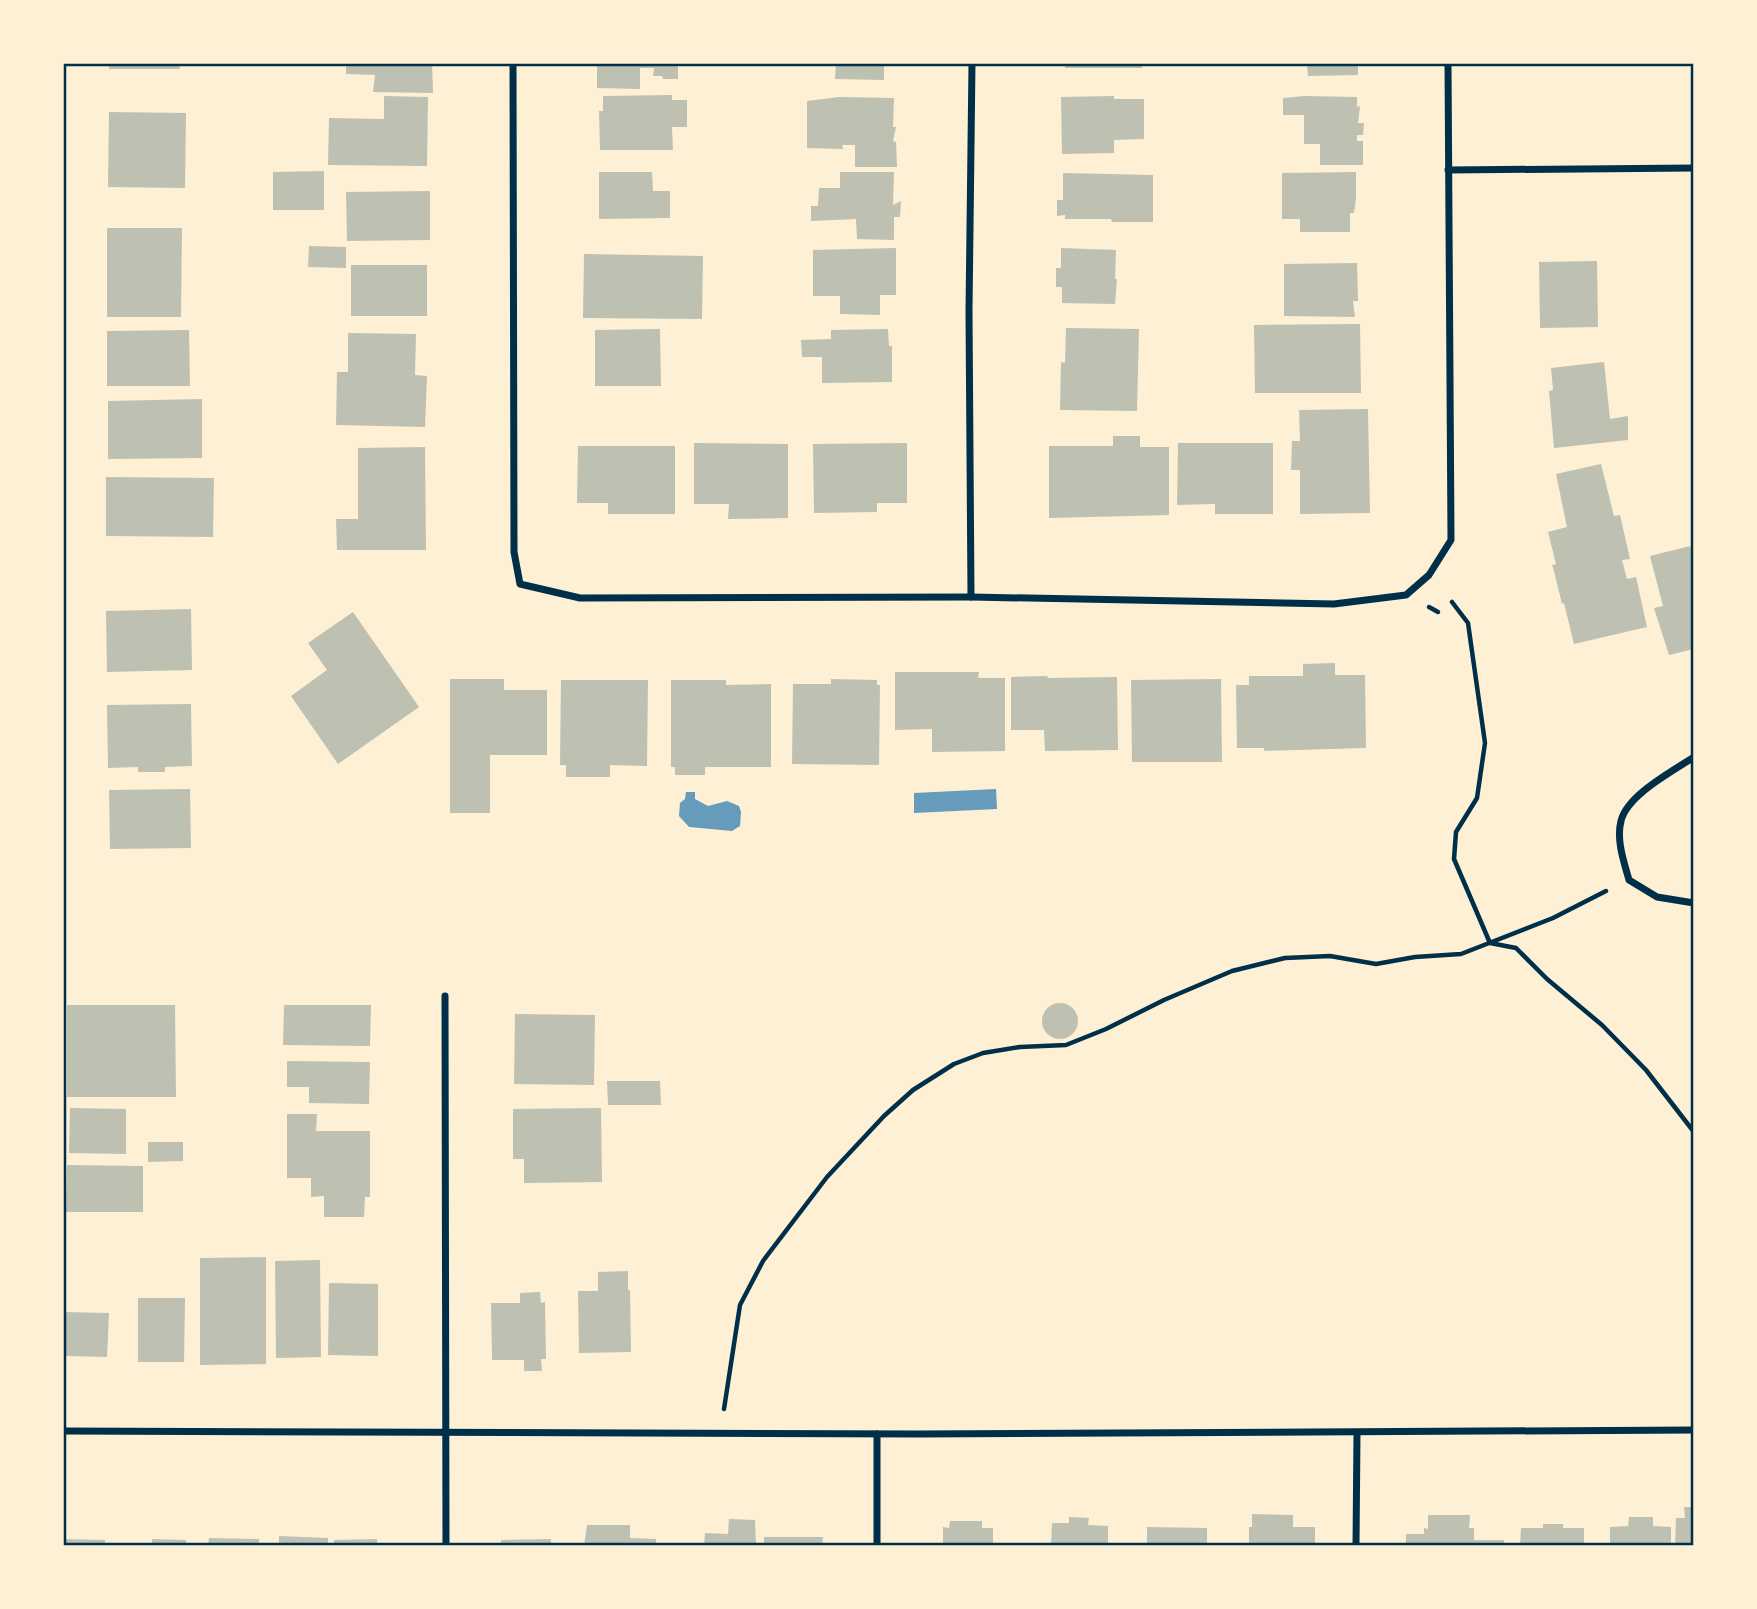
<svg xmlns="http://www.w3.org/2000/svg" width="1757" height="1609" font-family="Barlow,sans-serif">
	<rect width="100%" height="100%" fill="#fdf0d5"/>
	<!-- water -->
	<g fill="#669bbc">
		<path d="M996 789 997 809 914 813V793Z"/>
		<path d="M686 792H695V799L708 806 727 801 739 806 741 812 740 826 732 831 689 827 679 816 680 803 685 799Z"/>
	</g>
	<!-- building -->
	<g fill="#bec0b2">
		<path d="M109 63H179L180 69H109Z"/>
		<path d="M346 63H432L433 93 373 92 375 75 346 74Z"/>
		<path d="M597 63H678V79H663L662 76H653L654 68H640V89L597 88Z"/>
		<path d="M836 63H884V80L835 79Z"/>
		<rect x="1065" y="63" width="77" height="5"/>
		<path d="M1307 63H1358V75L1308 76Z"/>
		<path d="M672 95V100H687V127H672L673 150H600L599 111H603V96Z"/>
		<path d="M384 96 428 97 427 166 328 165 329 118 384 119Z"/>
		<path d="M1114 96V99H1144V139L1114 140V153L1062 154 1061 97Z"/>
		<path d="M1304 96 1357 97V107L1360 106 1358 123H1364L1363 135H1357V141H1363V165H1320V144H1304V115H1283V98Z"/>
		<path d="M839 97 894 98 893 127H896L893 141 896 142 897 167H855V145H842L843 149 807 148V101Z"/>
		<path d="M109 112 186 113 185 188 108 187Z"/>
		<path d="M324 171V210H273V172Z"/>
		<path d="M599 172H652L653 191H670V218L599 219Z"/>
		<path d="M840 172H894L893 205 901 201 900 217H894V240L857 239 856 219 811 221V206H818L819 188H840Z"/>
		<path d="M1356 172V199L1354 213H1350V232H1300V219H1282V173Z"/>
		<path d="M1063 173 1153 175V222H1112L1111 219H1065V215L1057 216V200H1063Z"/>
		<path d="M430 191V240L347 241 346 192Z"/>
		<path d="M107 228H182L181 317H107Z"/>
		<path d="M309 246 346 247V268L308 267Z"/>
		<path d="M896 248V295H880V315L840 314V296H813V250Z"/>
		<path d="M1061 248 1116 250 1115 279H1117L1115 304 1062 303V287H1056V268H1061Z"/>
		<path d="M584 254 703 256 702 319 583 318Z"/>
		<path d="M1597 261 1598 327 1540 328 1539 262Z"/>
		<path d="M1357 263 1358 301H1353L1355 317 1284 316V264Z"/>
		<rect x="351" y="265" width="76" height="51"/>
		<path d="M1360 324 1361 393H1255L1254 325Z"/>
		<path d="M1066 328 1139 329 1137 411 1060 410 1061 362 1065 363Z"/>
		<path d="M660 329 661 386H595V330Z"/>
		<path d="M888 329 889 346H892V382L822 383V357H802L801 340 831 339V330Z"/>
		<path d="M189 330 190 386H107V331Z"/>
		<path d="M348 333 416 334 415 375 427 376 425 427 336 425 337 372H348Z"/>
		<path d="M1604 362 1610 419 1628 416V440L1554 448 1549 391 1553 390 1551 368Z"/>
		<path d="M202 399V458L108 459V401Z"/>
		<path d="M1368 409 1370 513 1300 514V470H1291L1292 441H1300L1299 410Z"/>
		<path d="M1113 436H1140V447H1169V515L1049 518V446H1113Z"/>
		<path d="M694 443 788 444V518L728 519 729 504H694Z"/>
		<path d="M907 443V503H877V512L814 513 813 444Z"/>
		<path d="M1178 443H1273V514H1215V504L1177 505Z"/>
		<path d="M578 446H675V514H608V503H577Z"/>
		<path d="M425 447 426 550H337L336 519H358V448Z"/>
		<path d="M1601 464 1614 516 1620 515 1630 559 1622 560 1627 579 1636 577 1647 627 1574 644 1564 603 1562 604 1554 571 1552 565 1556 564 1548 532 1567 527 1556 474Z"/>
		<path d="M106 477 214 478 213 537 106 536Z"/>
		<path d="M1690 546 1694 558V649L1669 655 1654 608 1663 606 1650 556Z"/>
		<path d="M191 609 192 670 107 672 106 611Z"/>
		<path d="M353 612 419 707 338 764 291 696 327 670 308 643Z"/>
		<path d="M1335 663V675H1365L1366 748 1264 751V748H1237L1236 685H1249V676H1303V664Z"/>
		<path d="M895 672H979L978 678H1005V751L932 752V729L895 730Z"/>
		<path d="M1048 676 1047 678 1117 677 1118 750 1045 751 1044 730H1011V677Z"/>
		<path d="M450 679H504V690H547V755H490V813H450Z"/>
		<path d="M831 679 877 680V685H880L879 765 792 764 793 684H831Z"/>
		<path d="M1221 679 1222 762H1132L1131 680Z"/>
		<path d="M561 680H648L647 766 610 765V777H566V765H560Z"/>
		<path d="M671 680H726V685L771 684V767H705V775H675V767H671Z"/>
		<path d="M191 704 192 766 165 767V772H138V767L108 768 107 705Z"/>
		<path d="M190 789 191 848 110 849 109 790Z"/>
		<circle cx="1060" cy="1021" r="18"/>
		<path d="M67 1005H175L176 1097H67Z"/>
		<path d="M284 1005H371L370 1046 283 1045Z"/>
		<path d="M515 1014 595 1015 594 1085 514 1084Z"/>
		<path d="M287 1061 370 1062 369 1104 309 1103V1087H287Z"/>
		<path d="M607 1081H660L661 1105H608Z"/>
		<path d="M70 1108 126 1109V1154L69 1153Z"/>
		<path d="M601 1108 602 1182 524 1183V1159H513V1109Z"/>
		<path d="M287 1114H317L316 1131H370V1197H365L364 1217H324V1196L311 1197V1178H287Z"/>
		<path d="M148 1142H183V1161L148 1162Z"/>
		<path d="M67 1165 143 1166V1212H66Z"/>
		<path d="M266 1257V1364L200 1365V1258Z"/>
		<path d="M320 1260 321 1357 276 1358 275 1261Z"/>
		<path d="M628 1271V1290H630L631 1352 579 1353 578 1291H598V1272Z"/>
		<path d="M329 1283 378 1284V1356L328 1355Z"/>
		<path d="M540 1292 541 1303 545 1302 546 1359H541L542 1371H524V1360H492L491 1303H520V1293Z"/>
		<path d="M138 1298H185L184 1362H138Z"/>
		<path d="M63 1312 109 1313 107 1357 63 1356Z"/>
		<path d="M1684 1507H1694V1546H1675L1676 1518H1685Z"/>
		<path d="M1252 1514 1293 1515V1527H1315V1546H1249V1527H1252Z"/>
		<path d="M1428 1515H1470L1469 1528H1474V1540H1504V1546H1406V1534H1424V1528L1428 1529Z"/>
		<path d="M1069 1517 1089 1518 1088 1525 1108 1526V1546H1051L1052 1523H1069Z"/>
		<path d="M1629 1517H1653V1526L1671 1527V1546H1610V1527L1628 1526Z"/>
		<path d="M729 1519 755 1520 756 1546H704L705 1533 728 1534Z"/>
		<path d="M950 1521H982V1528H993V1546H943V1527L949 1528Z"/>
		<path d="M1543 1524H1563V1528H1584V1546H1520L1521 1528H1543Z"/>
		<path d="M587 1525H630V1538L656 1539V1546H584Z"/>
		<path d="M1147 1527 1207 1528V1546H1147Z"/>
		<path d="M279 1536 328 1538V1546H279Z"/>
		<path d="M764 1537H823L822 1546H764Z"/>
		<path d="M209 1538 259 1539V1546H208Z"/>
		<path d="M63 1539 105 1540V1546H63Z"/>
		<path d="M152 1539 186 1540V1546H152Z"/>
		<path d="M377 1539V1546H334V1540Z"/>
		<path d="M551 1539V1546H501V1540Z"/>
	</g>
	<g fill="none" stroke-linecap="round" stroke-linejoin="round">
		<!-- path -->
		<g stroke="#003049" stroke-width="4.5">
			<path d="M1452 602 1468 623 1485 743 1477 798 1456 832 1454 859 1490 943 1516 948 1547 979 1602 1025 1646 1070 1694 1132"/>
			<path d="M1429 607 1438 612"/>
			<path d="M724 1409 740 1305 763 1261 827 1177 884 1116 913 1090 954 1064 983 1053 1020 1047 1066 1045 1106 1029 1164 1000 1232 971 1285 958 1330 956 1376 964 1415 957 1461 954 1553 918 1606 891"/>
		</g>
		<!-- minor -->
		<g stroke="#003049" stroke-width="7">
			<path d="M513 63 514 552 520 584 580 598 971 597 1334 604 1406 595 1429 575 1451 540 1448 63"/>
			<path d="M1448 170 1694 168"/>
			<path d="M971 597 969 311 972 63"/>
			<path d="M1694 757C1673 771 1627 795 1621 821 1616 840 1624 862 1629 880L1657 897 1694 903"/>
			<path d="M445 996 446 1546"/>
			<path d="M63 1431 918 1434 1694 1430"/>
			<path d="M877 1546V1434"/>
			<path d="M1356 1546 1357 1433"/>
		</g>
	</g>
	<!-- border -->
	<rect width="1757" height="1609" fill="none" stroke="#fdf0d5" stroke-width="130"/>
	<rect x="65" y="65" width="1627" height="1479" fill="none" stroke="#003049" stroke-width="2.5"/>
</svg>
